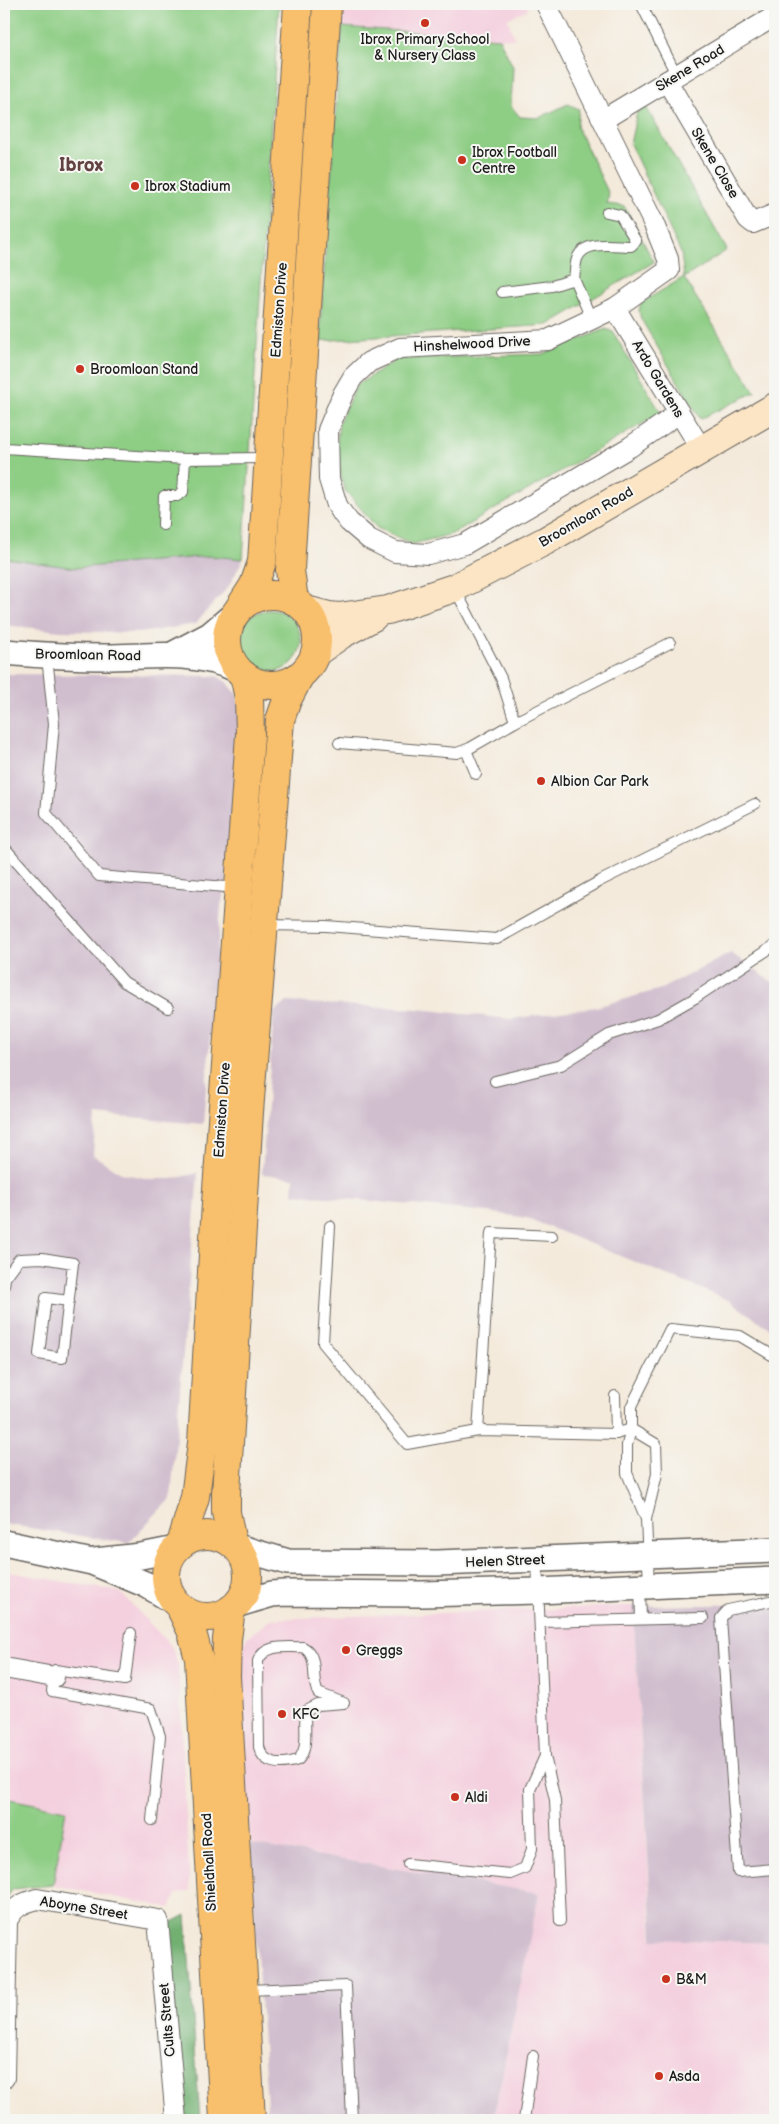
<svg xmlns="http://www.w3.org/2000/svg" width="779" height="2124" font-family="'Balsamiq Sans',sans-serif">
	<rect width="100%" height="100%" fill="#f6f6f2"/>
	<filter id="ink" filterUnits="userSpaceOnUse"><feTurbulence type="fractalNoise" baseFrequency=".02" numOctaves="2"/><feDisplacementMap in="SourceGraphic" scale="10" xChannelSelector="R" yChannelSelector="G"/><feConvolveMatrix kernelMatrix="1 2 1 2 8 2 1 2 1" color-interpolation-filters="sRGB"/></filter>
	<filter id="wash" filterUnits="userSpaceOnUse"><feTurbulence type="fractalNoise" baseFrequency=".0096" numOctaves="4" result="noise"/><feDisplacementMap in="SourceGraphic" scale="20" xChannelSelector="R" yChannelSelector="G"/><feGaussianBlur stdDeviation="1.12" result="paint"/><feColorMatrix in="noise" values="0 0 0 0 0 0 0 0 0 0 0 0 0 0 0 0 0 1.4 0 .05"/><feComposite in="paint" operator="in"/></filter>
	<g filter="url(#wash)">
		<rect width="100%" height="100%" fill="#f4eadb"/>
		<!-- built -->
		<g fill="#f4cfde">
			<path d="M344 4H526L528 9 507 19 515 39 342 27Z"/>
			<path d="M4 1571 120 1592 172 1647 178 1664 190 1891 176 1894 170 1908 53 1885 66 1810 4 1798Z"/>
			<path d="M633 1606 652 1939 775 1943V2120H493L539 1893 250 1844 239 1670 246 1638 271 1619Z"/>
		</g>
		<!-- industrial -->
		<g fill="#d0bdce">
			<path d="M210 556 243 559 229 586 195 624 140 633 60 631 4 625V558L75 568Z"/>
			<path d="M4 674 217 676 228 683 237 695 240 707 233 858 221 905 203 1124 96 1115 93 1155 121 1173 149 1179H172L198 1173 171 1498 128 1543 4 1524Z"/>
			<path d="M731 953 775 984V1332L728 1300 527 1218 488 1212 293 1194 294 1178 262 1174 274 1012 287 1002 418 1009 511 1019 596 1007 661 989Z"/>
			<path d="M775 1604V1943L653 1939 633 1606Z"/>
			<path d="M250 1844 539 1893 493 2120H268Z"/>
		</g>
		<!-- green -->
		<g fill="#8dcd84" stroke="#547450">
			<path d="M4 4H279L243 559 210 556 75 568 4 558Z"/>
			<path d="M342 27 499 38 513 67 511 106 520 117 539 118 568 104 579 109 577 127 609 194 607 204 624 206 654 262 548 325 319 341Z"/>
			<path d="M646 107 727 250 684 278 755 392 700 419 641 319 639 311 641 303 684 277 681 253 630 144 637 112Z"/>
			<path d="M606 329 613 332 661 413 452 534 413 544 377 528 344 489 336 455 339 422 357 385 398 359 543 354Z"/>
			<circle cx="270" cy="641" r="31"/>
			<path d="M4 1798 66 1810 53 1885 13 1889 4 1901Z"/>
		</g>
		<!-- forest -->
		<path fill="#72b072" stroke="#476647" d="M186 1915 200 2120H184L161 1928Z"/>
	</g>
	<g filter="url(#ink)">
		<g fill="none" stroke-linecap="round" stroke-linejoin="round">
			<!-- service casing -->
			<g stroke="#68645f" stroke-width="12">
				<g id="service">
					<path d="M641 4 677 76"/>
					<path d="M574 279C575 273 575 265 577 259 584 239 614 246 631 246L636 241 620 215 607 212"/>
					<path d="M502 292 552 286 574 279 591 318"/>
					<path d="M4 448 185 459 269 458"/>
					<path d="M163 525 164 496H177L183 492 185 459"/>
					<path d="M455 589 501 678 515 722 670 643"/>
					<path d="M47 656 54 724 46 813 99 876 237 888"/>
					<path d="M339 743 457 753 470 748 515 722"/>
					<path d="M466 750 476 774"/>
					<path d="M4 847 124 982 168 1008"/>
					<path d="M264 925 326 926 497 939 600 881 755 804"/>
					<path d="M495 1081 561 1065 609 1035 658 1019 695 998 775 945"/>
					<path d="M330 1226 323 1343 407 1444 478 1431 616 1434 631 1429 656 1444 657 1474 646 1519 649 1585"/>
					<path d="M4 1286 5 1278 19 1259 42 1258 73 1263 62 1358 39 1354 46 1298 69 1301"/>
					<path d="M615 1396 616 1434"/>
					<path d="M478 1431 491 1233 552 1236"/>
					<path d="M646 1519 627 1473V1445L631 1429V1407L670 1329 740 1336 775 1357"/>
					<path d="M537 1560 545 1756 555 1800 560 1921"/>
					<path d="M640 1587 641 1618"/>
					<path d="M775 1600 728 1610 721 1618 738 1872 775 1869"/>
					<path d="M540 1622 703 1618"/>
					<path d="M131 1633 125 1680 55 1670 52 1691 151 1709 160 1736 152 1820"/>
					<path d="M303 1647C320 1657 310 1678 318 1693L344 1703 318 1705 306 1711C303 1726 310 1748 298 1760 282 1765 264 1766 259 1747L258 1661C265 1643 287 1648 303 1647Z"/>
					<path d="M408 1864 510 1874 525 1868 532 1849 530 1789 545 1756"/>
					<path d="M245 1990 346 1986 352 2120"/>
					<path d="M524 2120 533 2056"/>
				</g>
			</g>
			<!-- minor casing -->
			<g stroke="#68645f" stroke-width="22">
				<g id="minor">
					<path d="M546 4 653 222 668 259 669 270 615 308 548 340 400 348 369 362 353 377 343 394 328 430 329 479 337 505 342 513 349 522 369 539 395 552 428 554 465 544 630 447 679 413"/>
					<path d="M667 81 748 219 753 223 775 214"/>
					<path d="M604 119 775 16"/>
					<path d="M615 308 702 450"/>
					<path d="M4 1668 54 1677"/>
					<path d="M4 2078 7 1921C14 1907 22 1903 37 1899L158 1920 176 2120"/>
				</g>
			</g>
			<!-- tertiary casing -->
			<g stroke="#68645f" stroke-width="28">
				<g id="tertiary">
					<path d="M4 652C38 655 72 657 107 657 151 657 197 649 238 670"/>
					<path d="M172 655 210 635 237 612"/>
					<path d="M4 1543 92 1562 147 1585 175 1602"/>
					<path d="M237 1547 288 1562 437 1563 775 1550"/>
					<path d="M95 1561 141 1556 176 1549"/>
					<path d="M238 1604 272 1594 285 1593 422 1594 538 1591 775 1580"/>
				</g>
			</g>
			<!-- secondary casing -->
			<g stroke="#68645f" stroke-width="30">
				<g id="secondary">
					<path d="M306 610 329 616 339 617 388 610 454 588 545 541 775 407"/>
					<path d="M315 653 342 634 373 617"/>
				</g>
			</g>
			<!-- primary casing -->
			<g stroke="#68645f" stroke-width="30">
				<g id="primary">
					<circle cx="272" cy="640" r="45"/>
					<path d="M294 601 290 570 291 551 327 4"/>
					<path d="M238 610 254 585 262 562 298 4"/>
					<circle cx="207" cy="1576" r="41"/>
					<path d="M232 1543 226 1512V1493L249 1112 280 720 287 700 299 677"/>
					<path d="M181 1544 195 1497 202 1443 216 1203 250 735 249 698 244 675"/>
					<path d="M180 1607 192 1632 199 1659 224 2120"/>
					<path d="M231 1609 227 1639 226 1676 251 2120"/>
				</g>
			</g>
			<!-- service -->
			<use href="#service" stroke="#fff" stroke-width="10"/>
			<!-- minor -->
			<use href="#minor" stroke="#fff" stroke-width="20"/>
			<!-- tertiary -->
			<use href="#tertiary" stroke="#fff" stroke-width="25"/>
			<!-- secondary -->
			<use href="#secondary" stroke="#fce5c4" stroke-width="28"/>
			<!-- primary -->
			<use href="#primary" stroke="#f8bf6c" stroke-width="28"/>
		</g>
	</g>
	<!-- markers -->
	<g fill="#c8321e" stroke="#f6f6f2" stroke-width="2">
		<circle cx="425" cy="23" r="5"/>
		<circle cx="462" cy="160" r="5"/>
		<circle cx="135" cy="186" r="5"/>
		<circle cx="80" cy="369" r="5"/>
		<circle cx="541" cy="781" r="5"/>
		<circle cx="346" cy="1650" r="5"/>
		<circle cx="282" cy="1714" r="5"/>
		<circle cx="455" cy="1797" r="5"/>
		<circle cx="666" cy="1979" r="5"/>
		<circle cx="659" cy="2076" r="5"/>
	</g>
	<g text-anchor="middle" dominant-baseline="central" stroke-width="4" stroke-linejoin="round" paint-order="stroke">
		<!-- poi labels -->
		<g font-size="14" fill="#1c1c1c" stroke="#f6f6f2" text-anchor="start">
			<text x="425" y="39" text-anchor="middle">Ibrox Primary School<tspan x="425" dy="16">&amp; Nursery Class</tspan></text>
			<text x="472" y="152">Ibrox Football<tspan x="472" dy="16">Centre</tspan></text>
			<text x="145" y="186">Ibrox Stadium</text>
			<text x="90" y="369">Broomloan Stand</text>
			<text x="551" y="781">Albion Car Park</text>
			<text x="356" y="1650">Greggs</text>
			<text x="292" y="1714">KFC</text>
			<text x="465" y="1797">Aldi</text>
			<text x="676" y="1979">B&amp;M</text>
			<text x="669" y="2076">Asda</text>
		</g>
		<!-- street labels -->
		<g font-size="14" fill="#1c1c1c" stroke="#f6f6f2">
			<text transform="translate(690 68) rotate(-31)">Skene Road</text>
			<text transform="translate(715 163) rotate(59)">Skene Close</text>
			<text transform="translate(279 310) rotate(-86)">Edmiston Drive</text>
			<text transform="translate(472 344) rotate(-3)">Hinshelwood Drive</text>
			<text transform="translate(658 379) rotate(59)">Ardo Gardens</text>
			<text transform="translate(586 517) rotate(-30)">Broomloan Road</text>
			<text transform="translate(88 655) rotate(1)">Broomloan Road</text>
			<text transform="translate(222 1110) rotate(-86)">Edmiston Drive</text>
			<text transform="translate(505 1561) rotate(-2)">Helen Street</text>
			<text transform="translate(209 1862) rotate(-93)">Shieldhall Road</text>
			<text transform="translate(84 1908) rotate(9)">Aboyne Street</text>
			<text transform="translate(167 2020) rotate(-95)">Cults Street</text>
		</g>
		<!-- district labels -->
		<g font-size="19" font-weight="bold" fill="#624341" stroke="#f6f6f2">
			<text x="81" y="165">Ibrox</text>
		</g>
	</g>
	<!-- margin -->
	<rect width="779" height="2124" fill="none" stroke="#f6f6f2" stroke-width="20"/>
</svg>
